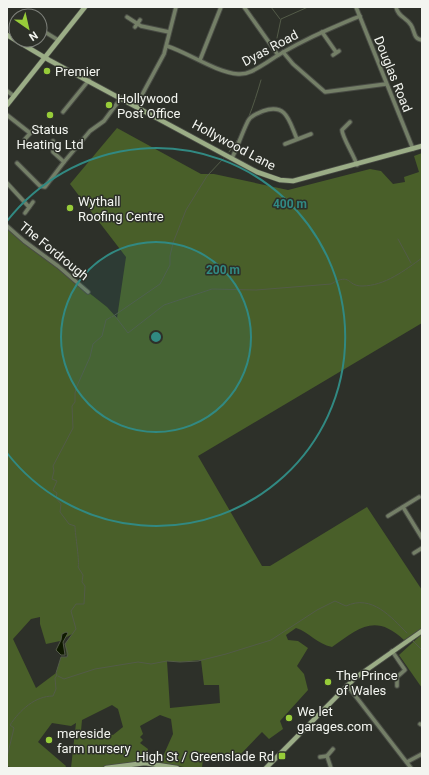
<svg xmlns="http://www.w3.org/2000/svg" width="429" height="775" font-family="Roboto,sans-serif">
	<rect width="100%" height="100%" fill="#2d3029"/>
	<!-- green -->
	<g fill="#495f29" fill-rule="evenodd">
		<path d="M117 128 201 174H214L288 190 370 169 381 171 393 184 405 182 404 177 419 172 414 156 422 153V323L198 456 262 566H270L367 507 422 590V629L404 640C375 613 359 628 332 647 317 644 309 632 296 628L286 635 288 640 298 641 308 648 297 666 304 674 308 690 280 721 283 729 269 739 262 732 239 756 203 758 202 768H190L160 763 173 734 171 719 160 715 140 726 143 734 140 737 143 740 140 743 148 749 145 760 98 768H71L76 723 71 726 52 723 38 742 66 766 65 768H13L7 766V228L107 307 117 318 126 257 70 184ZM40 617V624L46 644 60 641 72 634 65 644 67 657H61L56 673 36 688 13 639 31 619ZM201 660 204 685H219L220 703 170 708 167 661 180 662ZM112 705 118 709 123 727 113 735 81 731 82 720Z"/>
		<path d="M422 634V688L399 655Z"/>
	</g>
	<!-- water -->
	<path fill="#0e1900" stroke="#535b48" d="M66 632 68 633 63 642 65 655H61L56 650 61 640 62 634Z"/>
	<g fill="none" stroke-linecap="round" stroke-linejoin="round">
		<!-- stream -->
		<g stroke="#535b48" stroke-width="1">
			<path d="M271 7 280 19"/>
			<path d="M277 38 281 19 308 7"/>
			<path d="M229 152C245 133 254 104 261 80"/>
			<path d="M398 239 411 263"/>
			<path d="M115 316 128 333 164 305 212 289 256 290 331 284C352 272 346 286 362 286 385 286 405 270 422 258"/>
			<path d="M112 317 160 284 170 265V256L173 243 186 210 207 176 223 159"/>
			<path d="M413 641 422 650"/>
			<path d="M58 676 64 679 95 669 138 662 151 664 167 661 180 662 198 661 226 654 271 640 317 610 335 601 346 606C372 594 391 617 407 633"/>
			<path d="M7 757 14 728 10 725C20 710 35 696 53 696L56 689 55 678 57 675 56 673 61 657H67L68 654 65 644 76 629 71 611 76 604H84L85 586 82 582 83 575 78 567C80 563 75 534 75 526L69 524 60 512 61 504 56 498 57 493 53 490 57 481 52 479 54 471 53 466 73 428 72 406 75 402V393L77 386 90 357 93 344 102 336 106 320 111 317"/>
		</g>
		<!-- street casing -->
		<g stroke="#494c45" stroke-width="5.5">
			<g id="street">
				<path d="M244 7 278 55"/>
				<path d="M356 7 413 149"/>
				<path d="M396 7C398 17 406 17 411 25 415 31 413 39 422 40"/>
				<path d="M127 17 141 26 169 32"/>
				<path d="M135 27 140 20"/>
				<path d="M40 29 58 40"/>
				<path d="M322 32 336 52"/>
				<path d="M167 46C189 53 215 72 238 74 248 75 258 68 266 63 295 43 327 30 360 16"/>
				<path d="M283 52 293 64 325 92 386 84"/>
				<path d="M333 55 339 51"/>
				<path d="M200 60 221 7"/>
				<path d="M7 91 14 96"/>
				<path d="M136 106 164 54 176 7"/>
				<path d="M63 112 89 80"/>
				<path d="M7 115 30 133"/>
				<path d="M350 122 342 130C342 137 354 155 357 165"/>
				<path d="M25 139 36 127"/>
				<path d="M53 141V152L64 162"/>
				<path d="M285 144 311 134"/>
				<path d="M232 158C238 146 242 133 248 121 251 115 257 114 263 111 287 103 289 121 297 139"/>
				<path d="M17 163 40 186 45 187 64 162 90 131 104 121 121 98"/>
				<path d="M7 183 29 207"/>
				<path d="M25 213 33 202"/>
				<path d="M7 226 24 241 58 266 88 292"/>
				<path d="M403 507 422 538"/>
				<path d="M388 516 419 497"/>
				<path d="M414 553 422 548"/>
				<path d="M392 651 405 670 397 677V686"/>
				<path d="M347 685 411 768"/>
				<path d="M420 724 422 725"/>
				<path d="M320 757 327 756"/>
				<path d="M407 762 422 754"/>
				<path d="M331 768 327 756 333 749"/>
			</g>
		</g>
		<!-- secondary casing -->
		<g stroke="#494c45" stroke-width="6">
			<g id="secondary">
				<path d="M7 35 49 60 257 172 280 180 293 181 422 146"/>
				<path d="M7 105 85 7"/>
				<path d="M106 768 145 763 177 768"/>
				<path d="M266 768 355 678 422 631"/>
			</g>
		</g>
		<!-- street -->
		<use href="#street" stroke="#747f67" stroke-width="3.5"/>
		<!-- secondary -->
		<use href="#secondary" stroke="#9bad86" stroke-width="4.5"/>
	</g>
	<!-- distance rings -->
	<circle cx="156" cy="337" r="95" fill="#318982" fill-opacity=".12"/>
	<g fill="none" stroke="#318982" stroke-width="2">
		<circle cx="156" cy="337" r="95"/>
		<path d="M7 221A189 189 0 1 1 7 453"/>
	</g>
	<!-- markers -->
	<g fill="#97cc39" stroke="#2d3029" stroke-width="1.5">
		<circle cx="47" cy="71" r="4"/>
		<circle cx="109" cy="105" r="4"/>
		<circle cx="50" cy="115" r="4"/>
		<circle cx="70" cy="208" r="4"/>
		<circle cx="328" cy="682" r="4"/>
		<circle cx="289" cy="718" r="4"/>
		<circle cx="49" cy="740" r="4"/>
		<rect x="278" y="752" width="8" height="8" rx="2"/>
	</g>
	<g text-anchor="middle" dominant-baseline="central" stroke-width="3" stroke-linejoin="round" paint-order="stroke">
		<!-- street labels -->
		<g font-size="13" fill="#f3f5f0" stroke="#2d3029">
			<text transform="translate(270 48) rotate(-28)">Dyas Road</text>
			<text transform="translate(393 74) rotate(68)">Douglas Road</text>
			<text transform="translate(234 145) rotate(28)">Hollywood Lane</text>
			<text transform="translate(54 251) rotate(39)">The Fordrough</text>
		</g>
		<!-- poi labels -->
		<g font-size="13" fill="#f3f5f0" stroke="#2d3029" text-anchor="start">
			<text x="55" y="71">Premier</text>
			<text x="117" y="98">Hollywood<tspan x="117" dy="15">Post Office</tspan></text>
			<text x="50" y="129" text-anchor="middle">Status<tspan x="50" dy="15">Heating Ltd</tspan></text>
			<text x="78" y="201">Wythall<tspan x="78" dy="15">Roofing Centre</tspan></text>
			<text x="336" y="675">The Prince<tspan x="336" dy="15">of Wales</tspan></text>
			<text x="297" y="711">We let<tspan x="297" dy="15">garages.com</tspan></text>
			<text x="57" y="733">mereside<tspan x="57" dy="15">farm nursery</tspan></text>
			<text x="274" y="756" text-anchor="end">High St / Greenslade Rd</text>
		</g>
	</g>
	<circle cx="156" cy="337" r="6" fill="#318982" stroke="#2d3029" stroke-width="2"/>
	<g font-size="12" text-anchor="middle" font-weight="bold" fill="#318982" stroke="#2d3029" stroke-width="3" stroke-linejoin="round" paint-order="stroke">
		<text x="290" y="208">400 m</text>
		<text x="223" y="274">200 m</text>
	</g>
	<!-- border -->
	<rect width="429" height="775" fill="none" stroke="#f3f5f0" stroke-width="16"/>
	<!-- north arrow -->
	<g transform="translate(28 28) rotate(146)"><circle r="19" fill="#2d3029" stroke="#7c7f79"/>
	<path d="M0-3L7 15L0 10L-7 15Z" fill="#97cc39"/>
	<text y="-6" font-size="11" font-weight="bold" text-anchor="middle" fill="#f3f5f0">N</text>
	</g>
</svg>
